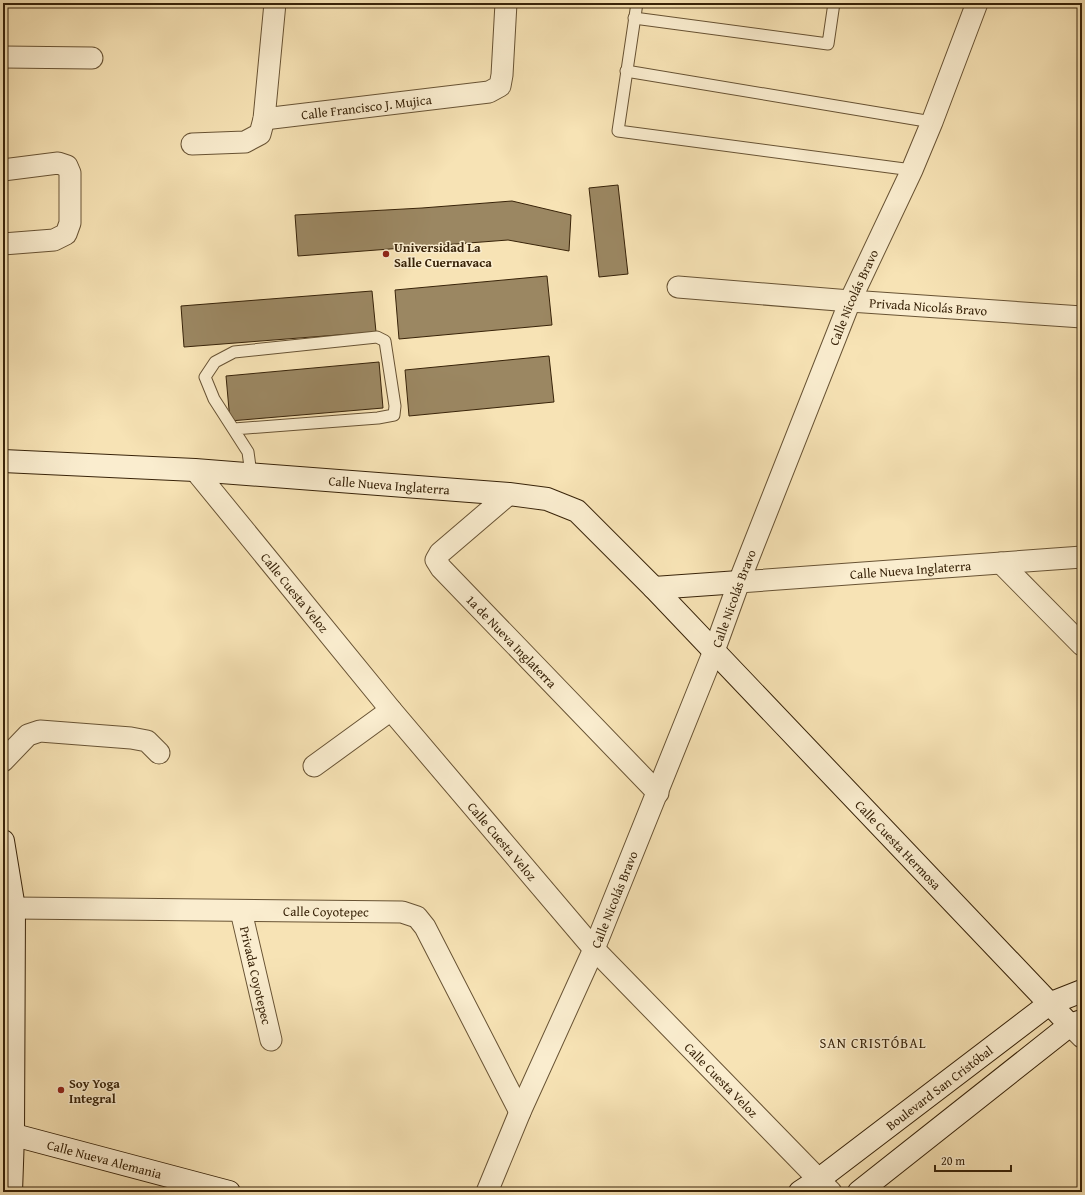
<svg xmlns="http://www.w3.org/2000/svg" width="1085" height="1195" font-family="'Gentium Book Plus',serif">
	<rect width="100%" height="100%" fill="#f7e3b5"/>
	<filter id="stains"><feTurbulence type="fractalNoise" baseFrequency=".005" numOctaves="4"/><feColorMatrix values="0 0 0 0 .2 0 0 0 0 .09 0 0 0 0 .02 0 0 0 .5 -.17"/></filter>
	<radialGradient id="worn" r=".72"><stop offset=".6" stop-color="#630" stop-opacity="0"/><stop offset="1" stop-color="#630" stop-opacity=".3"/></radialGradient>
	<!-- building -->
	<g fill="#9b8762" stroke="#382309">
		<path d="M618 185 628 274 599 277 589 188Z"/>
		<path d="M512 201 571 215 569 251 508 240 298 256 295 215 422 208Z"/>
		<path d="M547 276 552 325 399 339 395 290Z"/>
		<path d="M372 291 376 332 184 347 181 306Z"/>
		<path d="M549 356 554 402 409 416 405 370Z"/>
		<path d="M379 362 383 408 230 421 226 376Z"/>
	</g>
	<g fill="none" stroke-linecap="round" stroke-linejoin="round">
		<!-- lane casing -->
		<g stroke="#685334" stroke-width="13">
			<g id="lane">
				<path d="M637 3 618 131 912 170"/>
				<path d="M634 18 828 44 834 3"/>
				<path d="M626 71 932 122"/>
				<path d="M234 429 378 418 394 415 395 406 385 341 377 337 234 352 215 362 205 377 214 399 248 452 251 474"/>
			</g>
		</g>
		<!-- street casing -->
		<g stroke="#685334" stroke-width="23">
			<g id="street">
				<path d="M3 57 92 58"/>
				<path id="s1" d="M264 119 489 92 500 86 502 75 506 3"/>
				<path d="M192 144 245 142 260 134 264 119 275 3"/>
				<path d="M3 170 58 163 67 166 70 173V223L66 234 54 240 3 244"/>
				<path id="s2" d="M678 287 850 301 1082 317"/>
				<path id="s3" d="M195 470 391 710 594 949 831 1192"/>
				<path id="s4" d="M509 494 440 553 436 560 441 568 658 793"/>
				<path d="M1001 563 1082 645"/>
				<path id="s5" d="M739 582 1082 557"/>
				<path d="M3 761 28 735 40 731 131 738 147 741 159 753"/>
				<path d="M314 766 391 710"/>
				<path id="s6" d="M14 908 402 912 417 917 425 927 520 1112"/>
				<path id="s7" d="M241 911 271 1040"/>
				<path d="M1070 1025 1082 1037"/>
				<path id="s8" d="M487 1192 520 1112 594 949 714 651 739 582 850 301 912 170 932 122 977 3"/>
			</g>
		</g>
		<!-- secondary casing -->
		<g stroke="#382309" stroke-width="24">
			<g id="secondary">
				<path id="s9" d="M3 461 195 470 509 494 547 499 577 511 654 588 1070 1025"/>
				<path d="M654 588 739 582"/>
				<path d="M3 841 14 908 13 1135 11 1192"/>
				<path id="s10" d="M3 1132 229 1192"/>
				<path id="s11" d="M800 1192 818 1180 1049 1004 1082 991"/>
				<path d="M859 1192 1070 1025 1082 1021"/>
			</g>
		</g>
		<!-- lane -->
		<use href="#lane" stroke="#faedcf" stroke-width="11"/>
		<!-- street -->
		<use href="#street" stroke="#faedcf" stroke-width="21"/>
		<!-- secondary -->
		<use href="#secondary" stroke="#faedcf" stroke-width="22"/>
	</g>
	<!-- markers -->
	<g fill="#8f2418" stroke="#faedcf" stroke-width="1.5">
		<circle cx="386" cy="254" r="4"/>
		<circle cx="61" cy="1090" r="4"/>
	</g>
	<g text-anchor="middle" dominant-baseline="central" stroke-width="3" stroke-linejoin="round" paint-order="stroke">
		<!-- street labels -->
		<g font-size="13" fill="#382309" stroke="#faedcf">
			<text stroke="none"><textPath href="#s1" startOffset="103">Calle Francisco J. Mujica</textPath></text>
			<text stroke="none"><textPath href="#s8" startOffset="967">Calle Nicolás Bravo</textPath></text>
			<text stroke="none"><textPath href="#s2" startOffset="251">Privada Nicolás Bravo</textPath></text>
			<text stroke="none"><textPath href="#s9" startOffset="387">Calle Nueva Inglaterra</textPath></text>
			<text stroke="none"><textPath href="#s5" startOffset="172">Calle Nueva Inglaterra</textPath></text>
			<text stroke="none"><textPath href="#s3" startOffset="158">Calle Cuesta Veloz</textPath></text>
			<text stroke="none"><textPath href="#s8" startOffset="643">Calle Nicolás Bravo</textPath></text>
			<text stroke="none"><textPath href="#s4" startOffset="210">1a de Nueva Inglaterra</textPath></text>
			<text stroke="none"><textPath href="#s3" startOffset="482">Calle Cuesta Veloz</textPath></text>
			<text stroke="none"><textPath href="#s9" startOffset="1041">Calle Cuesta Hermosa</textPath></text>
			<text stroke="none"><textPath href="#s8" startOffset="319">Calle Nicolás Bravo</textPath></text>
			<text stroke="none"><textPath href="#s6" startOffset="312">Calle Coyotepec</textPath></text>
			<text stroke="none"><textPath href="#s7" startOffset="66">Privada Coyotepec</textPath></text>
			<text stroke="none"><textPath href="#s3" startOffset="806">Calle Cuesta Veloz</textPath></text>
			<text stroke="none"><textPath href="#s11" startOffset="174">Boulevard San Cristóbal</textPath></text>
			<text stroke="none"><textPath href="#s10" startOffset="105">Calle Nueva Alemania</textPath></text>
		</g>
		<!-- poi labels -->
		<g font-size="13" font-weight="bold" fill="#382309" stroke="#faedcf" text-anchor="start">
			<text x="394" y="247">Universidad La<tspan x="394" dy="15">Salle Cuernavaca</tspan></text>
			<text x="69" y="1083">Soy Yoga<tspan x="69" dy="15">Integral</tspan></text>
		</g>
		<!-- neighbourhood labels -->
		<g font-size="14" letter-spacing="1" fill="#382309" stroke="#faedcf">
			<text x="873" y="1043">SAN CRISTÓBAL</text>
		</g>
	</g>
	<!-- margin -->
	<rect width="1085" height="1195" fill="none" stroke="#f7e3b5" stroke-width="16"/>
	<rect x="4" y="4" width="1077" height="1187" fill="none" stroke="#382309" stroke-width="2"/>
	<rect x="8" y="8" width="1069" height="1179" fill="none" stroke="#382309"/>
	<!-- scale -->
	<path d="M935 1165v6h76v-6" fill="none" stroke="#382309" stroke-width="2"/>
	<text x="941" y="1165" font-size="12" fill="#382309" stroke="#faedcf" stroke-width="3" paint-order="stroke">20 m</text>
	<rect width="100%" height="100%" filter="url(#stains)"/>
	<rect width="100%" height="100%" fill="url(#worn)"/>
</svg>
